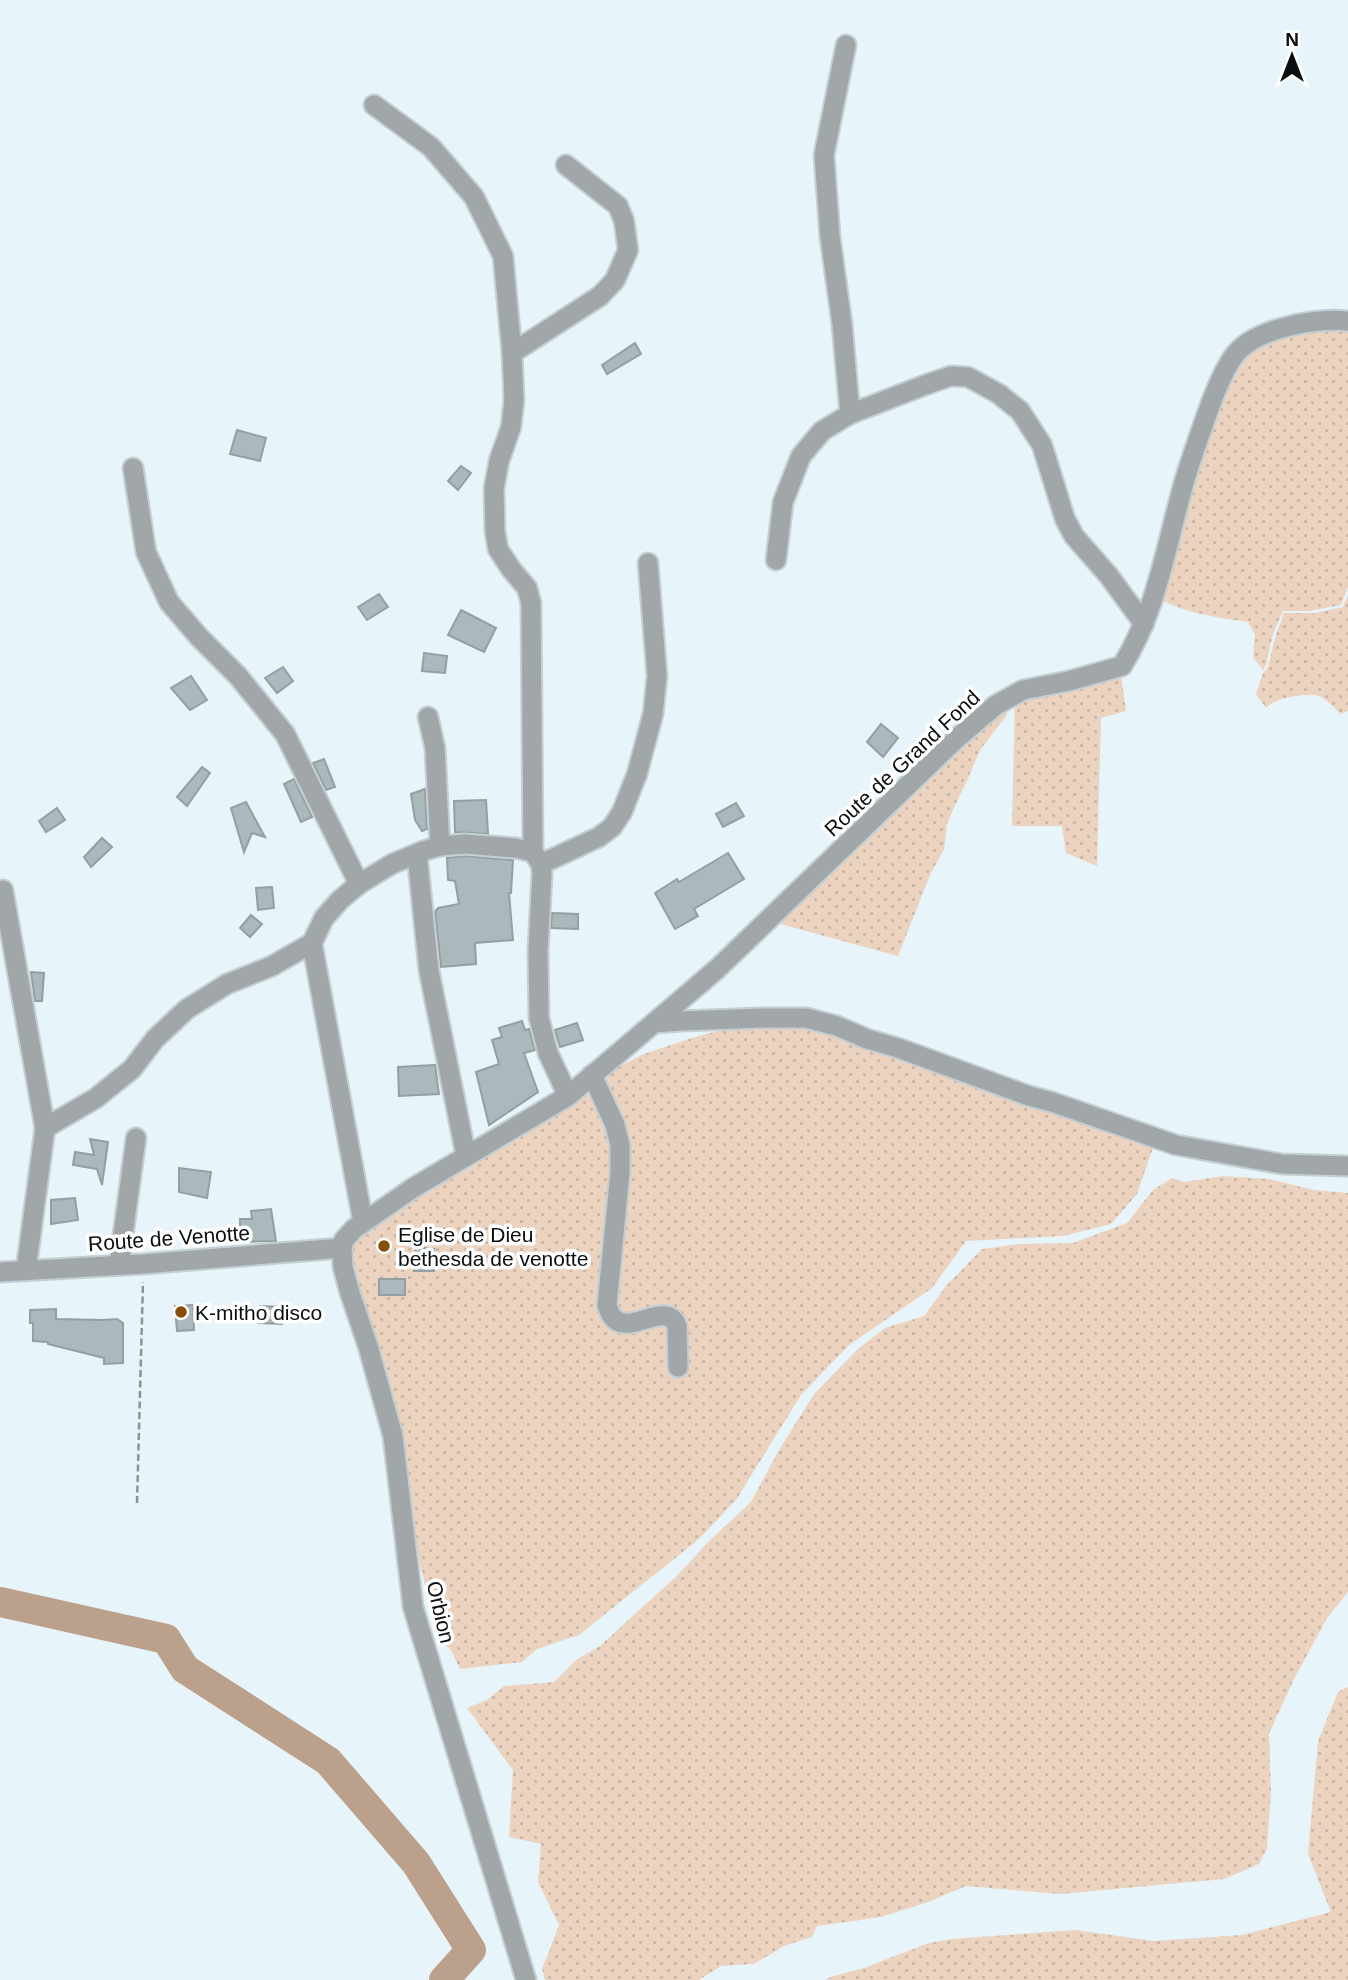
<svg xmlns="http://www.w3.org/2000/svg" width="1348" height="1980" font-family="Helvetica,sans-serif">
	<defs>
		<pattern id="grass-dots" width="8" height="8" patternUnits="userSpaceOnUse" patternTransform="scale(1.75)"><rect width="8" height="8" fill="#ebd3c0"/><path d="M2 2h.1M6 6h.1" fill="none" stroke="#c8b4a4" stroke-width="1.8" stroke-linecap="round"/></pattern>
	</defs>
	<rect width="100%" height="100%" fill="#e7f4f9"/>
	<!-- grass -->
	<g fill="url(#grass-dots)">
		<path d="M1348 314V587L1341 605 1309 611H1283L1273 634 1266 665 1263 670 1253 657 1255 635 1248 622C1216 617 1186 614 1158 598L1229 348Z"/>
		<path d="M1348 595V711L1341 714C1335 709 1327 699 1319 696 1307 692 1274 698 1266 708L1256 694 1263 673 1268 667 1275 638 1284 613H1315L1343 607Z"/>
		<path d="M1121 674 1126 711 1101 718 1097 866 1066 853 1062 826H1012L1015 697 1049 687 1082 688 1101 677Z"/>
		<path d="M1007 699V715L980 750 967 781 955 805 947 824 944 849 930 875 898 956 762 919Z"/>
		<path d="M756 1021 824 1029 860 1044 1031 1107 1154 1145 1137 1194 1111 1224 1063 1236 966 1241 932 1288 849 1345 801 1395 736 1500 699 1539 579 1635 537 1649 522 1662 460 1669 451 1650 438 1638 399 1477 340 1269 359 1229 569 1092 644 1054 695 1037Z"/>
		<path d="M1223 1176 1269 1179 1314 1190 1348 1193V1592L1327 1618 1293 1681 1269 1734 1271 1791 1267 1848 1259 1864 1224 1879 1060 1894 966 1886 928 1902 881 1917 817 1926 812 1937 784 1946 754 1964 721 1966 699 1980H545L542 1968C549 1954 553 1940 559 1925L538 1882 541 1844 509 1837 513 1770 467 1708 487 1700 504 1686 554 1682 576 1660 600 1646 648 1602 678 1575 707 1543 751 1502 779 1450 814 1394 859 1348 885 1328 924 1316 946 1286 982 1249 1019 1244 1073 1243 1127 1223 1153 1190 1172 1178 1184 1182Z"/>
		<path d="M1348 1687V1980H824L834 1976 864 1968 929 1943 952 1939 1075 1930 1154 1941 1242 1935 1331 1912 1308 1854 1318 1741 1338 1692Z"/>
	</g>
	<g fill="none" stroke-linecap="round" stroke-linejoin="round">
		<!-- river -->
		<path stroke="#bba18c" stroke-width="30" d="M0 1602 166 1639 185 1669 328 1761 416 1863 471 1950 444 1980"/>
	</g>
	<!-- building -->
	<g fill="#abb8bc" stroke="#939fa3" stroke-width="2">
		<path d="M635 343 641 354 607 374 602 365Z"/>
		<path d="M237 430 266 438 260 461 230 454Z"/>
		<path d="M461 466 471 473 458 490 448 481Z"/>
		<path d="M379 594 388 607 367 620 358 607Z"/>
		<path d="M461 610 496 628 484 652 448 635Z"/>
		<path d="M424 653 447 656 445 673 422 671Z"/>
		<path d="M283 667 293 681 277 693 265 678Z"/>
		<path d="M191 676 207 700 190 710 171 688Z"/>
		<path d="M881 724 898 738 883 757 867 742Z"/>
		<path d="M324 759 335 787 326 790 313 763Z"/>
		<path d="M202 767 210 773 187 806 177 797Z"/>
		<path d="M294 779 312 817 301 822 284 784Z"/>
		<path d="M425 789 427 829 422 831 415 820 411 794Z"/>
		<path d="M486 800 488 834 455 832 454 801Z"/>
		<path d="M246 802 265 837 252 833 244 852 231 808Z"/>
		<path d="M736 803 744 816 723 827 716 814Z"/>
		<path d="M57 808 65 820 46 832 39 821Z"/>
		<path d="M102 838 112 847 91 867 84 857Z"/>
		<path d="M728 853 744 879 694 909 698 916 675 929 655 893 677 879 679 882Z"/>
		<path d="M465 856 513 860 511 893H509L513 940 475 943 476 964 441 967 435 912 438 908 459 904 455 881 448 880 447 858Z"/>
		<path d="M272 887 274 908 258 910 256 888Z"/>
		<path d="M552 913 578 914V929L551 928Z"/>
		<path d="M251 915 262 924 250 937 240 928Z"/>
		<path d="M31 972 44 973 42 1001H35Z"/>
		<path d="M522 1021 525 1030 529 1029 535 1050 524 1053 538 1092 489 1125 476 1072 499 1064 492 1040 502 1037 499 1028Z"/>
		<path d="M577 1023 583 1040 560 1047 555 1030Z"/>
		<path d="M435 1065 439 1094 399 1096 398 1067Z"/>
		<path d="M90 1139 108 1142 102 1185 97 1169 73 1165 75 1152 94 1155Z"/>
		<path d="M179 1168 211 1172 207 1198 179 1192Z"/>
		<path d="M75 1198 78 1220 51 1224V1200Z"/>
		<path d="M271 1209 276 1241 240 1242V1219H252L251 1211Z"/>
		<path d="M416 1247 434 1249V1271H414Z"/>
		<rect x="379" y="1279" width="26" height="16"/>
		<path d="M193 1305 194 1330 177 1331 175 1306Z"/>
		<path d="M260 1306 283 1307 282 1324 259 1323Z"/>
		<path d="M56 1309V1319L103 1320 117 1319 123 1323V1363L104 1364V1358L48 1344V1342L33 1341V1323H30V1310Z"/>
	</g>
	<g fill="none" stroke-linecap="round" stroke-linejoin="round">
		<!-- minor casing -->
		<g stroke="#c4cfd4" stroke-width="23">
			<g id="minor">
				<path d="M846 45 824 155 830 237 842 324 850 414"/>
				<path d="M374 105 431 147 474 197 503 256 512 353 514 400 511 427 499 461 494 488 495 532 498 549 511 569 527 588 531 603 533 852 541 864 542 873 538 951 539 1018 548 1053 568 1096"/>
				<path d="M512 353 600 296 615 280 628 250 624 221 618 206 566 165"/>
				<path d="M133 468 146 552 169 602 199 637 238 676 285 734 359 884"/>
				<path d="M776 560 783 502 801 456 822 431 850 414 925 385 951 376 968 377 999 394 1020 411 1042 445 1065 519 1074 536 1109 576 1144 624"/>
				<path d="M428 717 435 748 440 846"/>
				<path d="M417 854 429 971 466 1156"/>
				<path d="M541 864 599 837 612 827 622 812 637 774 653 714 657 676 648 563"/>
				<path d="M3 890 45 1128 26 1270"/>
				<path d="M312 943 363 1222"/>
				<path d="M654 1023 717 969 793 896 955 740 996 705 1023 690 1069 681 1122 666C1156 611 1165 552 1182 490 1187 471 1194 452 1200 434 1209 409 1219 377 1234 356 1254 328 1316 318 1348 321"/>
				<path d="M592 1075 615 1125 620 1145V1172L607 1305C609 1309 609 1313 612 1316 627 1339 666 1298 677 1326L678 1367"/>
				<path d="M45 1128 96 1098 132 1069 155 1039 187 1009 227 984 272 966 312 943 324 918 340 900 359 884 392 864 423 851 440 846 465 844 515 848 533 852"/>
				<path d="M119 1265 136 1138"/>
				<path d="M0 1272 143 1264 342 1248"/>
				<path d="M526 1980 413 1607 393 1436 368 1346 350 1293 343 1267 342 1248 344 1240 354 1229 413 1188 568 1096 654 1023 681 1021 762 1018H806L837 1026 867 1039 898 1048 1029 1096 1052 1102 1176 1145 1282 1164 1348 1166"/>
			</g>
		</g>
		<!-- path -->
		<path stroke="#8a9396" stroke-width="2.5" stroke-dasharray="7 3.5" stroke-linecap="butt" d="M137 1503 143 1282"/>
		<!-- minor -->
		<use href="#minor" stroke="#a1a7a9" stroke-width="19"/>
	</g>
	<!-- markers -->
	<g fill="#884c06" stroke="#fff" stroke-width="2.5">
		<circle cx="384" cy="1246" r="7"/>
		<circle cx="181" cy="1312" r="7"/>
	</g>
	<g text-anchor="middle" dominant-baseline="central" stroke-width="7" stroke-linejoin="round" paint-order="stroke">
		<!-- street labels -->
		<g font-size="21" fill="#0a0e0f" stroke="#fff">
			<text transform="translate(902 763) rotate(-43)">Route de Grand Fond</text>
			<text transform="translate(169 1238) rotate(-4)">Route de Venotte</text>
			<text transform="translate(441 1612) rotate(77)">Orbion</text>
		</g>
		<!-- poi labels -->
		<g font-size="21" fill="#0a0e0f" stroke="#fff" text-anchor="start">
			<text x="398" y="1234">Eglise de Dieu<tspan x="398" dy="24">bethesda de venotte</tspan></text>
			<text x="195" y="1312">K-mitho disco</text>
		</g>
	</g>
	<!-- north arrow -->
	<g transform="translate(1292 56)" stroke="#ffffff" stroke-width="5" paint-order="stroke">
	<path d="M0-5L12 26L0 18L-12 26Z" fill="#0a0e0f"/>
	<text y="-10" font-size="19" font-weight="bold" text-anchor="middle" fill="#0a0e0f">N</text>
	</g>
</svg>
